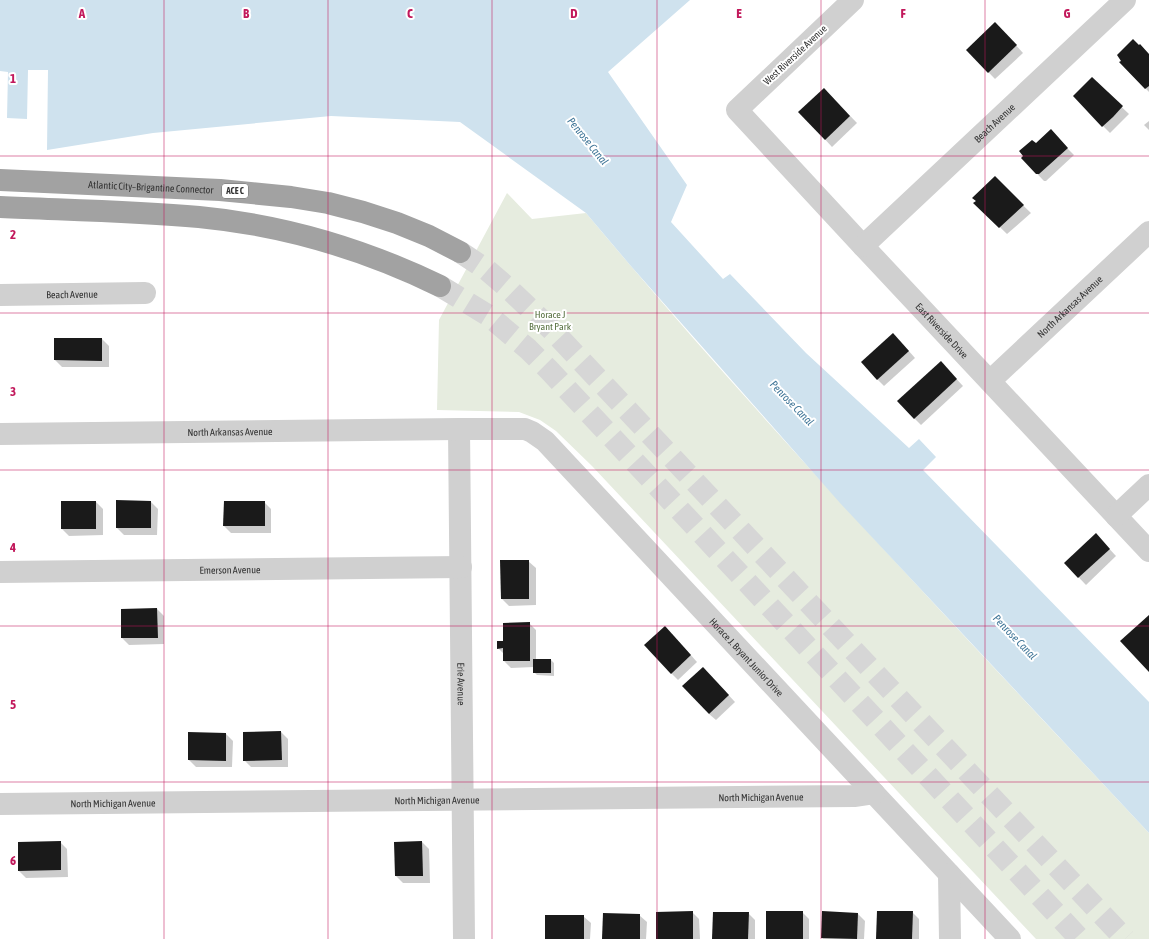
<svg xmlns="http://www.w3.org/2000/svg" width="1149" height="939" font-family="'Asap Condensed',sans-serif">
	<rect width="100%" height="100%" fill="#fff"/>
	<!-- green -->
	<path fill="#e6ecdf" d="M507 193 532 219 586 213C765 427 958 629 1149 833V939H1036L592 466 556 431 540 420 519 412 437 410 439 320Z"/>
	<!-- water -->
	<path fill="#cfe2ee" d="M0 0H690L608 72 687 185 671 222 723 279 730 274 806 353 909 448 919 439 936 457 923 470 1149 702V833L840 503 630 265 586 213 460 122 331 116 153 133 47 150 48 70H28L27 119 7 118 8 72 0 71Z"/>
	<!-- shadow -->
	<g fill="#0003">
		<path d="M1002 30 1023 53 995 79 967 50Z"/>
		<path d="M1149 55V92L1121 63Z"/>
		<path d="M1092 79 1129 114 1110 133 1103 126Z"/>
		<path d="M831 96 857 123 832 147 800 112Z"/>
		<path d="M1149 121V130L1144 125Z"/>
		<path d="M1057 138 1074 155 1046 181H1044L1022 158 1036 145Z"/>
		<path d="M995 178 1031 213 1007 234 975 203 977 202 973 198Z"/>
		<path d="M102 339 109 346V367H62L55 360Z"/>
		<path d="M900 341 915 358 884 386 877 379Z"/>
		<path d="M947 369 963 386 921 425 914 418Z"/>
		<path d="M96 502 103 509V535L69 536 62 529Z"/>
		<path d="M151 502 158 509 157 535H124L117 528Z"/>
		<path d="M264 502 271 509V533H231L224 526Z"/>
		<path d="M1103 542 1116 556 1086 585 1065 563Z"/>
		<path d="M528 561 536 568V605L509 606 502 599Z"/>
		<path d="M157 609 164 616V644L129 645 122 638V610Z"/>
		<path d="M529 623 536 630V660H551L554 663V676L537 675 534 672V667L511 668 504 661V654L498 648 504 642Z"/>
		<path d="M672 634 697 662 678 680 671 673Z"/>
		<path d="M710 675 735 702 716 720 709 714Z"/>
		<path d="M281 732 288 739V767H251L244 760Z"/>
		<path d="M189 733 226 734 233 741 232 767H196L189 760Z"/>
		<path d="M60 842 67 849 68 877 26 878 19 871Z"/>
		<path d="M422 842 429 849 430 883H403L396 876 395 843Z"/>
		<path d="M692 912 699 919 700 939H657Z"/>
		<path d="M802 912 809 919V939H767Z"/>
		<path d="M823 912 858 914 865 921 864 939H823L822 938Z"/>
		<path d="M912 912 919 919V939H878Z"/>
		<path d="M748 913 755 920V939H713Z"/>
		<path d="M639 915 647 922 646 939H603Z"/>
		<path d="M583 916 591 923 590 939H546Z"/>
	</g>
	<!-- building -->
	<g fill="#1a1a1a">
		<path d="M995 22 1017 45 988 73 966 50Z"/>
		<path d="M1133 39 1139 45 1140 44 1149 54V86L1145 89 1119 62 1121 61 1117 55Z"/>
		<path d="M1092 77 1123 106 1113 117 1102 127 1073 96Z"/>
		<path d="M824 88 850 116 825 140 798 112Z"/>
		<path d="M1051 129 1068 148 1039 174H1036L1021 158 1023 156 1019 151 1032 140 1036 143Z"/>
		<path d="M995 176 1024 205 999 228 973 203 976 201 972 198Z"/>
		<path d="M893 333 909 351 877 380 861 362Z"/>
		<path d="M54 338H102V361L54 360Z"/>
		<path d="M941 361 957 379 914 419 897 401Z"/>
		<path d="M116 500 151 501V528H116Z"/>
		<rect x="61" y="501" width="35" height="28"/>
		<path d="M224 501H265V526H223Z"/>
		<path d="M1096 533 1110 549 1078 578 1064 563Z"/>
		<path d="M500 560H529V599H501Z"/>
		<path d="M157 608 158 638H121V609Z"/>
		<path d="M1149 615V672L1120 641Z"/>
		<path d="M530 622V661H503V648L497 649V641H503V623Z"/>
		<path d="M665 626 691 655 671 674 644 645Z"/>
		<rect x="533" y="659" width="18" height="14"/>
		<path d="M703 667 729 695 709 714 682 686Z"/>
		<path d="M281 731 282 760 243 761V732Z"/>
		<path d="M188 732 226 733V761L188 760Z"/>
		<path d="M61 841V870L18 871V842Z"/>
		<path d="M422 841 423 876H395L394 842Z"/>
		<path d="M693 911V939H656V912Z"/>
		<rect x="766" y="911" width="37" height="28"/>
		<path d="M822 911 858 913 857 939 821 938Z"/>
		<path d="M877 911H913L912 939H876Z"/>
		<path d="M713 912H749L748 939H712Z"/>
		<path d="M603 913 640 914V939H602Z"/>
		<rect x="545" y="915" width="39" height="24"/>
	</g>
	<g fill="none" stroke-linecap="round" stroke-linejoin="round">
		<!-- trunk-tunnel -->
		<g stroke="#d6d6d6" stroke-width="22" stroke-dasharray="22 11" stroke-linecap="butt">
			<path d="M460 252 487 270 509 289 552 330 1125 939"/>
			<path d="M440 286 489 316 528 349 550 371 1080 939"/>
		</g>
		<!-- minor -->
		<g stroke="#d0d0d0" stroke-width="22">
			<path id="s1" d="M853 0 737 110 863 246 1149 551"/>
			<path id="s2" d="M863 246 1125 0"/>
			<path id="s3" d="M0 295 145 293"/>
			<path id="s4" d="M990 381 1149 232"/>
			<path id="s5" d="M459 429 464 939"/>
			<path id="s6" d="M0 434 459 429H525L532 432 545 441 1010 939"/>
			<path d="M1116 516 1149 485"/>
			<path id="s7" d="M0 572 461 567"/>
			<path id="s8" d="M0 804 854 796 874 793"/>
			<path d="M949 874 950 939"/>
		</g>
		<!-- trunk -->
		<g stroke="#a2a2a2" stroke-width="22">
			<path id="s9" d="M0 180 220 190 291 197 328 203 363 212 397 223 429 236 460 252"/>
			<path d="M0 207C66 210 133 211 199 217 283 225 364 249 440 286"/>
		</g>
	</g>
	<!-- grid -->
	<path fill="none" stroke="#c2185b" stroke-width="1" stroke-opacity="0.55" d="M164 0V939M328 0V939M492 0V939M657 0V939M821 0V939M985 0V939M0 156H1149M0 313H1149M0 470H1149M0 626H1149M0 782H1149"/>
	<g text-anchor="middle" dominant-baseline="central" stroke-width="4" stroke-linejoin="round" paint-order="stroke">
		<!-- shield labels -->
		<rect fill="#fff" stroke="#707070" stroke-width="1" x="222" y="184" width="26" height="14" rx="3"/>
		<g font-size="9" font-weight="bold" fill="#333">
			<text x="235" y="191">ACE C</text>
		</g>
		<!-- street labels -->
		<g font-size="10" fill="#333" stroke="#fff">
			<text transform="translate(795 55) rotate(-43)">West Riverside Avenue</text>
			<text stroke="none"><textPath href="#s2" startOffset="180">Beach Avenue</textPath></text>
			<text stroke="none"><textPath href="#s9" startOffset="151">Atlantic City–Brigantine Connector</textPath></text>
			<text stroke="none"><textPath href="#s3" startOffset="72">Beach Avenue</textPath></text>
			<text stroke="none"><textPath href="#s4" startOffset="109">North Arkansas Avenue</textPath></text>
			<text stroke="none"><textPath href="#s1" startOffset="461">East Riverside Drive</textPath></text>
			<text stroke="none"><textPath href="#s6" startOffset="230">North Arkansas Avenue</textPath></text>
			<text stroke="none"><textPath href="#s7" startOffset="230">Emerson Avenue</textPath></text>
			<text stroke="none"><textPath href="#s6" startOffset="844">Horace J. Bryant Junior Drive</textPath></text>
			<text stroke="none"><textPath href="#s5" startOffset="255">Erie Avenue</textPath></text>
			<text stroke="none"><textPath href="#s8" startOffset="761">North Michigan Avenue</textPath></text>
			<text stroke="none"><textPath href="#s8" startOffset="437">North Michigan Avenue</textPath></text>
			<text stroke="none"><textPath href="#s8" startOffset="113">North Michigan Avenue</textPath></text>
		</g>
		<!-- park labels -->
		<g font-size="10" fill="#56703f" stroke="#fff">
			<text x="550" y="314">Horace J<tspan x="550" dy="12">Bryant Park</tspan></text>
		</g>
		<!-- water labels -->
		<g font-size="11" font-style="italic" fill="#3f7597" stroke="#fff">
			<text transform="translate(588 141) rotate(51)">Penrose Canal</text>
			<text transform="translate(792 403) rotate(46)">Penrose Canal</text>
			<text transform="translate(1015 637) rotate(46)">Penrose Canal</text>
		</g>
	</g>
	<g font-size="13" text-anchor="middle" font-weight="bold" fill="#c2185b" stroke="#fff" stroke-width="4" stroke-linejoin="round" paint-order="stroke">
		<text x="82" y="18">A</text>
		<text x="246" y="18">B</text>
		<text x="410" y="18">C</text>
		<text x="574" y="18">D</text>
		<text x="739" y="18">E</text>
		<text x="903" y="18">F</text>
		<text x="1067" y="18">G</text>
		<text x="13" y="83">1</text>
		<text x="13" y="239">2</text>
		<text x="13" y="396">3</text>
		<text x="13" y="552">4</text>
		<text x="13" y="709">5</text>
		<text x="13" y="865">6</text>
	</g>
</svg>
